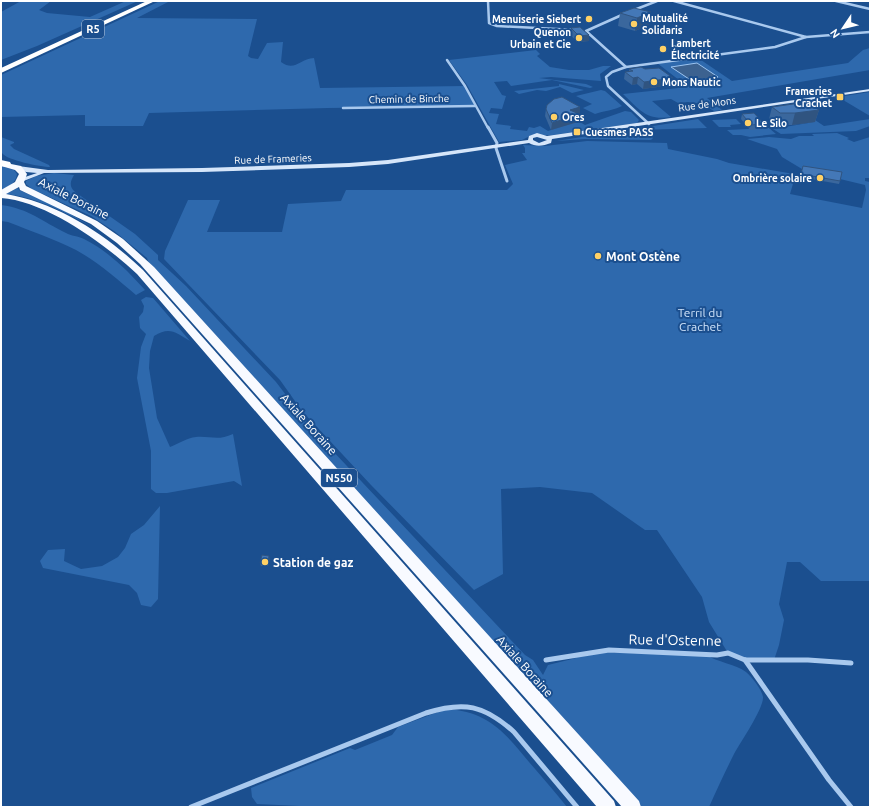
<svg xmlns="http://www.w3.org/2000/svg" width="871" height="808" font-family="Ubuntu,sans-serif">
	<rect width="100%" height="100%" fill="#1b4f8f"/>
	<!-- green -->
	<g fill="#2e69ad">
		<path d="M21 1H51L39 10 47 13 90 17 126 1H138L37 46 1 60V12Z"/>
		<path d="M160 1H170L137 18 257 19 248 56 251 58 258 59 267 43 283 42 281 62C295 72 299 59 314 58L320 88 465 86 475 106 328 108 149 113 143 126H85V115L1 117V75Z"/>
		<path d="M870 48V70L707 98 722 110 714 111 702 104 688 102 678 103 671 99 652 101 671 117C646 121 639 109 623 94L688 87 657 63 698 58 732 81 848 63 863 50Z"/>
		<path d="M536 50 540 54 537 56 550 67 569 70H589L603 66H611L600 74 601 81 551 77 539 78 586 84 593 87 590 88 552 80 511 86 507 81 494 82 502 95 506 96 502 109 491 108 489 113 499 114 496 124 511 126 510 129 527 131 529 127 534 128 540 126 548 131 578 121 585 125 625 111 631 112 639 120 637 123 553 135H532L522 140 499 142 467 85 449 60Z"/>
		<path d="M559 84 584 90 572 93 560 87 546 91 537 90 519 94 514 91 559 86Z"/>
		<path d="M601 90 605 91 622 106C615 110 603 111 595 114L583 108 592 104 576 96Z"/>
		<path d="M870 92V116L838 97Z"/>
		<path d="M806 114 824 126 870 119V126L856 131 781 134 773 129 814 122Z"/>
		<path d="M698 119 707 128 637 130 641 138 652 137 653 138 651 140 585 139 556 141Z"/>
		<path d="M736 119 741 124 730 125 731 127H719L712 120Z"/>
		<path d="M769 128 776 134 750 137 741 135H733L727 130Z"/>
		<path d="M837 133 849 138 847 139 854 142 870 137V178H865V181L870 182V581H821L800 562H787L779 604 784 620 779 645 774 660H745L728 653 709 622 702 597 657 530H645L592 493 540 487 501 489 503 574 474 590 371 485 302 411 280 380 164 259 165 251 188 200H220L207 232H282L288 204 341 201 346 190H507L513 184 505 165 527 160 522 153H525V148L523 145 545 146 587 141 667 143 668 149 717 159 729 163 794 174 795 177 790 194 862 208 866 190 865 185 840 179 841 177 802 169 782 157 777 149 747 139 769 137 791 139 799 136H814L812 134Z"/>
		<path d="M1 137 14 142V143L10 145 14 149 49 165 50 167C41 167 6 160 2 153 0 149 1 142 1 137Z"/>
		<path d="M1 166 14 170 17 174C16 183 8 187 1 190Z"/>
		<path d="M54 173 74 175C70 182 69 186 75 192L135 234 158 255V260L186 286 276 382 299 412 330 448 525 655 533 660 543 675 548 665 576 658V655L591 652 707 655C716 662 736 664 746 672 752 677 762 690 763 697 764 708 740 743 734 754 725 772 717 789 709 807H633L151 269 147 258 114 231 91 216 32 189 26 184V181L36 176Z"/>
		<path d="M18 188 19 190 56 206 103 233C72 216 39 197 5 194Z"/>
		<path d="M1 205C30 209 41 221 66 233 71 236 78 236 84 239 108 251 127 270 145 290L136 295C117 279 98 262 76 250 54 239 31 231 8 222L1 221Z"/>
		<path d="M146 297 153 298 190 341C176 333 170 326 154 336L150 351 149 368 157 418 170 447C178 444 187 438 196 437 211 436 218 441 233 434L242 486 234 481 167 493H156L151 489V451L137 378 141 347 146 334 140 328 139 317 143 312 144 306 141 300Z"/>
		<path d="M160 506 158 599 151 607 141 605 137 593 129 585 43 568 40 561 48 550 65 549 64 561 81 569 102 566 118 557 125 548 131 534 144 525Z"/>
		<path d="M446 709C488 711 505 733 529 762 542 777 555 792 567 807H321L257 804 252 797 251 788 350 748 355 750 392 735 398 727Z"/>
	</g>
	<!-- water -->
	<path fill="#3c6290" stroke="#9cc4f0" d="M697 63 718 77 692 81 671 67Z"/>
	<g fill="none" stroke-linecap="round" stroke-linejoin="round">
		<!-- minor-far2 -->
		<g stroke="#a9c9ee" stroke-width="2.5">
			<path d="M488 1 489 23 497 26 576 30"/>
			<path d="M674 1 806 37"/>
			<path d="M836 1 870 9"/>
			<path d="M634 10 657 1"/>
			<path d="M624 14 586 31 626 67"/>
			<path d="M447 60 465 86 488 128"/>
			<path d="M343 108 475 106"/>
			<path d="M649 124 608 86 606 77 612 72 626 67 775 47 806 37 870 32"/>
		</g>
		<!-- minor-far1 -->
		<path stroke="#a9c9ee" stroke-width="3" d="M488 127 497 143 496 148 507 181"/>
		<!-- minor -->
		<g stroke="#a9c9ee" stroke-width="5">
			<path d="M546 660 609 650 717 655 728 653 745 660H808L851 663"/>
			<path d="M745 660 829 780 851 807"/>
			<path d="M191 807 426 713C464 701 484 705 514 732L577 807"/>
		</g>
		<!-- secondary -->
		<path fill="#d6e6fa" fill-rule="evenodd" d="M870 89V91L552 139 551 143C543 146 536 147 529 143L388 164 349 167 202 172 44 173 21 182 19 181V179L37 173 26 172 15 168 18 166 48 170 202 168 349 163 388 160 528 140 529 136 537 133 547 136ZM537 137 547 140 539 143 533 140V138Z"/>
		<!-- trunk -->
		<path fill="#f8faff" fill-rule="evenodd" d="M1 162 21 166 27 174 24 182 26 186 97 221 123 239 154 267 639 801 641 807H622L140 264 117 243 91 224 20 190 19 187 6 194C58 203 105 234 143 270L614 801 616 807H597L137 274C105 244 46 201 1 198V190L15 182 19 174 15 170 1 166Z"/>
		<!-- motorway -->
		<g fill="#fff" fill-rule="evenodd">
			<path d="M147 1H155L1 73V68Z"/>
			<path d="M1 160 10 162 11 164 7 167 1 166Z"/>
		</g>
	</g>
	<!-- wall -->
	<g fill="#3a679d">
		<path d="M651 12 649 25 635 31 618 26 620 13Z"/>
		<path d="M571 28 589 35V41L578 42 570 35Z"/>
		<path d="M629 69H645L673 78 672 85 643 89 637 84 632 85 624 79 625 72H629Z"/>
		<path d="M772 107 819 110 815 122 792 125H777L769 119Z"/>
		<path d="M546 109 580 114H579L578 122 551 130 545 116Z"/>
		<path d="M742 114 764 124 763 129 750 130 741 119Z"/>
		<path d="M803 166 840 181 839 184 800 177Z"/>
		<path d="M270 559 268 566H261L260 563Z"/>
	</g>
	<!-- shaded-wall -->
	<g fill="#305480">
		<path d="M651 12 649 25 635 31 637 18Z"/>
		<path d="M589 35V41L578 42 579 36Z"/>
		<path d="M638 77 637 84 632 85 633 78Z"/>
		<path d="M673 78 672 85 643 89 644 82Z"/>
		<path d="M580 107V114L570 117V110Z"/>
		<path d="M819 110 815 122 792 125 795 113Z"/>
		<path d="M579 114 578 122 551 130 552 123Z"/>
		<path d="M269 556 270 559 268 566V563Z"/>
	</g>
	<!-- building -->
	<g fill="#4478b7" stroke="#305480">
		<path d="M634 8 651 12 637 18 620 13Z"/>
		<path d="M580 27 589 35 579 36 571 28Z"/>
		<path d="M641 67 645 69 659 68 673 78 644 82 638 77 633 78 625 72 633 71 629 69Z"/>
		<path d="M562 97 580 107 570 110 579 114 552 123 546 109 547 105 554 99Z"/>
		<path d="M807 102 819 110 795 113H780L772 107Z"/>
		<path d="M754 113 764 124 751 125 742 114Z"/>
		<path d="M803 166 842 172 840 181 801 174Z"/>
		<path d="M262 555 269 556 268 563H260Z"/>
	</g>
	<!-- markers -->
	<g fill="#ffd166" stroke="#1b4f8f" stroke-width="1.5">
		<circle cx="589" cy="19" r="4"/>
		<circle cx="634" cy="24" r="4"/>
		<circle cx="579" cy="38" r="4"/>
		<circle cx="663" cy="49" r="4"/>
		<circle cx="654" cy="82" r="4"/>
		<rect x="836" y="93" width="8" height="8" rx="2"/>
		<circle cx="554" cy="117" r="4"/>
		<circle cx="748" cy="123" r="4"/>
		<rect x="573" y="128" width="8" height="8" rx="2"/>
		<circle cx="820" cy="178" r="4"/>
		<circle cx="598" cy="256" r="4"/>
		<circle cx="265" cy="562" r="4"/>
	</g>
	<g text-anchor="middle" dominant-baseline="central" stroke-width="4" stroke-linejoin="round" paint-order="stroke">
		<!-- far-poi labels -->
		<g font-size="10" font-weight="bold" fill="#fff" stroke="#1b4f8f" text-anchor="start">
			<text x="642" y="18">Mutualité<tspan x="642" dy="12">Solidaris</tspan></text>
			<text x="581" y="19" text-anchor="end">Menuiserie Siebert</text>
			<text x="571" y="32" text-anchor="end">Quenon<tspan x="571" dy="12">Urbain et Cie</tspan></text>
			<text x="671" y="43">Lambert<tspan x="671" dy="12">Électricité</tspan></text>
			<text x="662" y="82">Mons Nautic</text>
			<text x="832" y="91" text-anchor="end">Frameries<tspan x="832" dy="12">Crachet</tspan></text>
			<text x="562" y="117">Ores</text>
			<text x="756" y="123">Le Silo</text>
			<text x="585" y="132">Cuesmes PASS</text>
			<text x="812" y="178" text-anchor="end">Ombrière solaire</text>
		</g>
		<!-- far-street labels -->
		<g font-size="10" fill="#fff" stroke="#1b4f8f">
			<text transform="translate(409 99) rotate(-1)">Chemin de Binche</text>
			<text transform="translate(707 104) rotate(-8)">Rue de Mons</text>
			<text transform="translate(273 159) rotate(-2)">Rue de Frameries</text>
		</g>
		<!-- shield labels -->
		<g fill="#1b4f8f" stroke="#bbcadd" stroke-width="1">
			<rect x="82" y="20" width="22" height="18" rx="3"/>
			<rect x="321" y="469" width="36" height="18" rx="3"/>
		</g>
		<g font-size="11" font-weight="bold" fill="#fff">
			<text x="93" y="29">R5</text>
			<text x="339" y="478">N550</text>
		</g>
		<!-- street labels -->
		<g font-size="12" fill="#fff" stroke="#1b4f8f">
			<text transform="translate(74 198) rotate(27)">Axiale Boraine</text>
			<text transform="translate(309 424) rotate(48)">Axiale Boraine</text>
			<text transform="translate(525 666) rotate(48)">Axiale Boraine</text>
		</g>
		<!-- poi labels -->
		<g font-size="12" font-weight="bold" fill="#fff" stroke="#1b4f8f" text-anchor="start">
			<text x="606" y="256">Mont Ostène</text>
			<text x="273" y="562">Station de gaz</text>
		</g>
		<!-- park labels -->
		<g font-size="12" fill="#cfe3fa" stroke="#1b4f8f">
			<text x="700" y="312">Terril du<tspan x="700" dy="14">Crachet</tspan></text>
		</g>
		<!-- near-street labels -->
		<g font-size="14" fill="#fff" stroke="#1b4f8f">
			<text transform="translate(675 640) rotate(1)">Rue d'Ostenne</text>
		</g>
	</g>
	<!-- border -->
	<rect width="871" height="808" fill="none" stroke="#ffffff" stroke-width="4"/>
	<!-- north arrow -->
	<g transform="translate(843 28) rotate(235)" stroke="#1b4f8f" stroke-width="3" paint-order="stroke">
	<path d="M0-3L7 15L0 10L-7 15Z" fill="#ffffff"/>
	<text y="-6" font-size="11" font-weight="bold" text-anchor="middle" fill="#ffffff">N</text>
	</g>
</svg>
